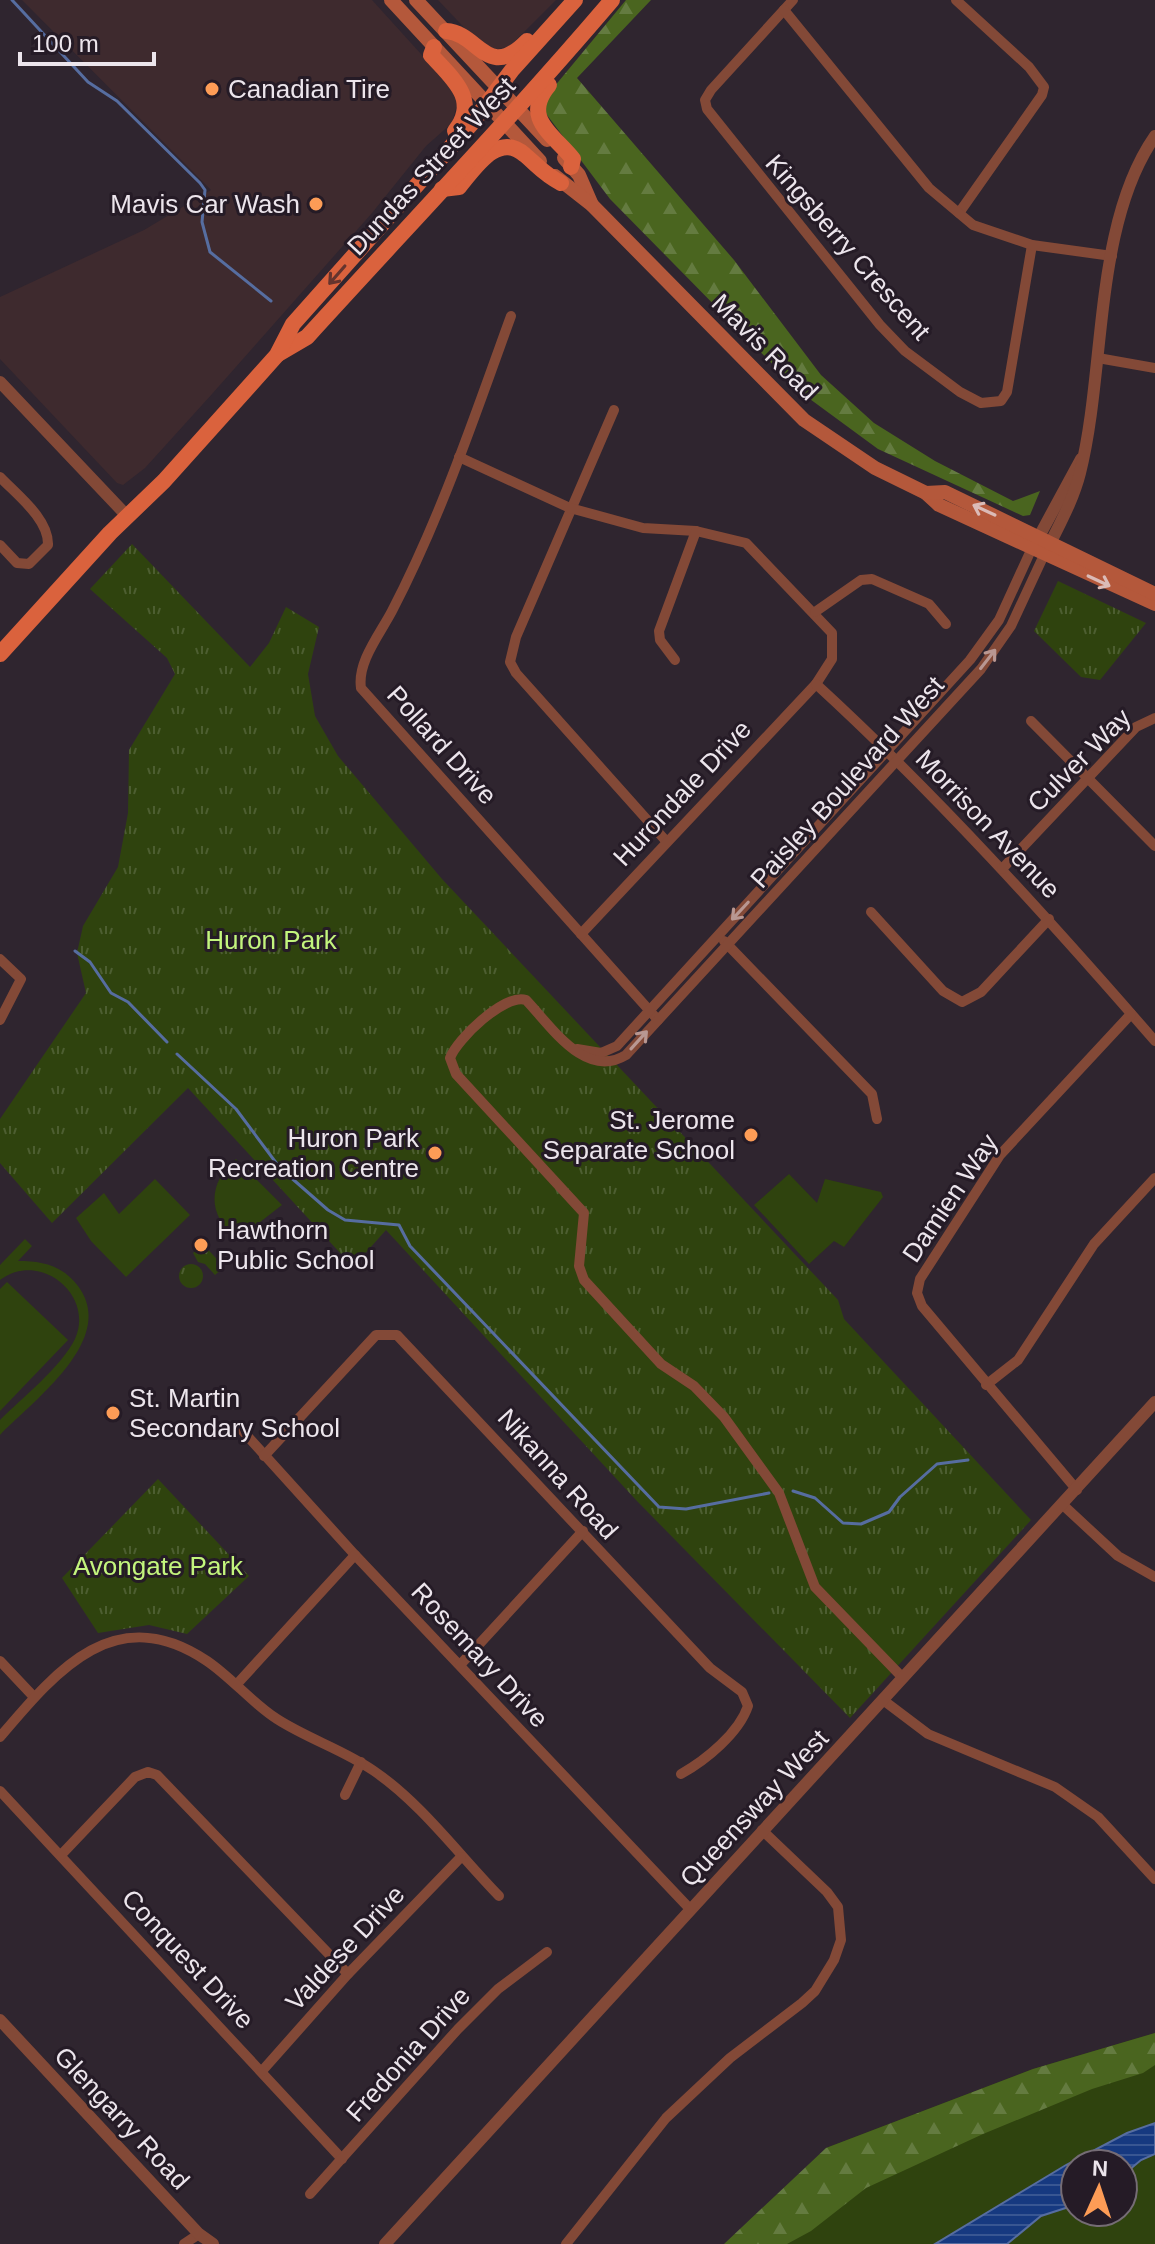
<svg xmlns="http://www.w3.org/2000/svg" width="1155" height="2244" font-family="Arial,sans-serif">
	<defs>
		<pattern id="forest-firs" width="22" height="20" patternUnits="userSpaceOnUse" patternTransform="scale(2)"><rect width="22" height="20" fill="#4a651f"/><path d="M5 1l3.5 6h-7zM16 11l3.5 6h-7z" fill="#647b40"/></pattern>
		<pattern id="park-tufts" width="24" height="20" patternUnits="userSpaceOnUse" patternTransform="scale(2)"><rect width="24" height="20" fill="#2f430e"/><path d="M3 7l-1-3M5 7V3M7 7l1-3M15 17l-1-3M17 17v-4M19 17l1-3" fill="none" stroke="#4d5e31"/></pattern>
		<pattern id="water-rules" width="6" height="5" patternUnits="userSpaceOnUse" patternTransform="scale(2)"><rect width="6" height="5" fill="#163980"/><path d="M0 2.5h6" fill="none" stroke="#385692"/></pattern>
	</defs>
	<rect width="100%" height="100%" fill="#2f252f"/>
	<!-- commercial -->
	<g fill="#3e2a2e">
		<path d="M22 0H372L450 86 458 101 452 123 426 146 372 213 212 394 145 468 123 485 117 483 0 359V297L144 230 211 190Z"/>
		<path d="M438 0H556L510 46 494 50 474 38Z"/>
	</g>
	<!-- grass -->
	<g fill="#2f430e" fill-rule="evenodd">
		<path d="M236 1159 282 1205 238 1239C207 1217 207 1183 236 1159Z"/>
		<path d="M789 1174 817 1203 825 1179 881 1192 883 1197 844 1247 834 1241 809 1264 754 1205Z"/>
		<path d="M155 1179 190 1215 126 1277 91 1241 76 1218 104 1193 119 1214Z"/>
		<path d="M25 1239 32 1246 18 1261C42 1261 62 1265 78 1286 118 1339 34 1400 0 1435V1420C22 1398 62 1366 75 1339 95 1294 39 1250 0 1280V1265Z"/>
		<path d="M7 1282 68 1340 0 1411V1289Z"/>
		<path d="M1155 2033V2244H738L826 2148 1033 2069ZM1075 2164H1123V2212H1075Z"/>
	</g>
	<!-- forest -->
	<g fill="url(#forest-firs)">
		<path d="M626 0H651L577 78 734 260 821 375 874 423 935 461 1013 501 1040 491 1030 515 1023 516 878 449 799 391 610 199 544 111 549 93Z"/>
		<path d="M1155 2033V2065L1143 2073 1092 2089 983 2134 866 2188 811 2231 787 2244H724L826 2148 1033 2069Z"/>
	</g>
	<!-- park -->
	<g fill="url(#park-tufts)">
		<path d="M132 544 250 667 269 643 286 607 319 627 308 674 315 716 338 756 442 879 838 1300 844 1319 1031 1520 850 1718 636 1500 386 1230 353 1267 188 1088 52 1223 0 1163V1119L86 993 77 953 83 926 118 867 128 813 129 750 175 674 167 658 90 589Z"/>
		<path d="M1058 581 1146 623 1100 680 1081 677 1034 631Z"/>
		<path d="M203 1244 224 1267 215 1275 205 1264 198 1262 193 1253Z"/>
		<circle cx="191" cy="1276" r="12"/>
		<path d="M158 1479 249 1576 187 1634 149 1625 98 1633 62 1578Z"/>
	</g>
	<!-- water -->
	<path fill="url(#water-rules)" stroke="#566da0" stroke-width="2" d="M1155 2123V2154L1141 2160 1123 2175V2164H1075V2205L1041 2216 1007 2244H935L1066 2165 1127 2133Z"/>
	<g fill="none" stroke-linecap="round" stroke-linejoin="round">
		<!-- stream -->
		<g stroke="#566da0" stroke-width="3">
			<path d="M12 0 88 82 117 101 200 183 205 190 202 222 210 252 271 301"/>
			<path d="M75 951 90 962 111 993 128 1002 167 1042"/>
			<path d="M177 1054 236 1109 280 1168 328 1210 345 1220 399 1225 410 1246 659 1507 686 1509 769 1493"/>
			<path d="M793 1491 815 1498 843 1523 861 1524 889 1512 900 1497 937 1464 968 1460"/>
		</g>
		<!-- minor -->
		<g stroke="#834937" stroke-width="10">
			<path d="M793 0 711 90 705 100 707 109 880 325 905 351 960 392 981 403 1001 401 1007 392 1032 245"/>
			<path d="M956 0 1029 67 1044 87 1042 95 959 213"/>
			<path d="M784 10 929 188 973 225 1032 245 1112 256"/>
			<path d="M511 316C475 415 441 517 392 611 380 634 357 662 361 688L658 1020"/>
			<path d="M1098 358 1155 368"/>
			<path d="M614 410 516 637 510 662 516 673 666 841"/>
			<path d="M459 457 570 508 643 528 696 531 746 543 832 633V659L816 684 581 934"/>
			<path d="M0 477C17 495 49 519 48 545L29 564 17 563 0 545"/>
			<path d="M815 612 861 580 872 579 929 604 946 624"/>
			<path d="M675 660 660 640 659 631 696 531"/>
			<path d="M816 684C937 795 1047 917 1155 1041"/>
			<path d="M1031 721 1155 846"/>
			<path d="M1002 869 1136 727 1155 718"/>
			<path d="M871 912 943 991 962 1002 981 992 1049 919"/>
			<path d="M724 941 872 1094 877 1119"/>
			<path d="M0 959 21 979 0 1020"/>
			<path d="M577 1049 601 1053 617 1046 970 660 999 620 1032 548"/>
			<path d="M986 1385 1018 1360 1094 1244 1155 1178"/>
			<path d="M241 1429 355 1555 690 1909"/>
			<path d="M264 1456 376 1335H397L710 1668 742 1692 748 1706C739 1733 706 1760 681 1774"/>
			<path d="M1077 1490 922 1306 917 1293 920 1279 1000 1155 1131 1014"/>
			<path d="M1063 1505 1118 1556 1155 1577"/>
			<path d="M0 1661 34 1697"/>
			<path d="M460 1665 583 1531"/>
			<path d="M903 1678 815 1587 779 1493 724 1417 694 1386 661 1364 584 1280 579 1266 584 1213 456 1074 450 1058C457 1039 505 993 526 1000 551 1026 585 1080 626 1055L981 669 1011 626 1044 555"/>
			<path d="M237 1684 355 1555"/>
			<path d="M883 1700 928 1734 1055 1787 1098 1817 1155 1879"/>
			<path d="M0 1737C56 1671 115 1599 207 1661 232 1678 252 1703 277 1719 308 1739 344 1750 374 1771 421 1803 459 1855 499 1896"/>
			<path d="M0 1791 342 2159"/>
			<path d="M345 1795 361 1762"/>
			<path d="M61 1855 135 1777 148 1772 157 1775 348 1974"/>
			<path d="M262 2071 348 1974 461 1857"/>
			<path d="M310 2194 458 2029 498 1989 547 1952"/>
			<path d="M184 2244 199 2234"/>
			<path d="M566 2244 666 2118 730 2058 802 2003 815 1991 834 1960 841 1940 838 1907 827 1892 762 1830"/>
		</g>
		<!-- tertiary -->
		<g stroke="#834937" stroke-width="12">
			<path d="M0 382 128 517"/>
			<path d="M1035 544 1081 459"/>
			<path d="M1046 552C1058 527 1073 501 1080 473 1106 370 1093 225 1155 136"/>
			<path d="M0 2020 199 2234 213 2244"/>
			<path d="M385 2244 1155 1402"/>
		</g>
		<!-- secondary -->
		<g stroke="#b4583b" stroke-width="14">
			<path d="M391 0 540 161"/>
			<path d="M416 0 547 140"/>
			<path d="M564 158 579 175 592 205"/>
			<path d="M555 176 592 205 804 420 875 468 926 493 939 505 1155 604"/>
			<path d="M926 493 945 492 1155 594"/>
		</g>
		<!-- primary -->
		<g stroke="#da623d" stroke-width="16">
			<path d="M446 31C479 33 487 82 527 41"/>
			<path d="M434 47 431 55C452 78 480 100 455 131"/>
			<path d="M549 85C521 118 553 134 573 159L571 167"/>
			<path d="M442 189 459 187C475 168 498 131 525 155 538 166 545 175 561 183"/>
			<path d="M278 354 307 337C409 225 514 115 612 0"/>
			<path d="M0 654 110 533 164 481 277 355 293 324 473 122 512 70 575 0"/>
		</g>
	</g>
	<!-- one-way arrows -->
	<defs><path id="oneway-shaft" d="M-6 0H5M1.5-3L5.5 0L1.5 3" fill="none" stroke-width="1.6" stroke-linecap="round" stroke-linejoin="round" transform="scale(2)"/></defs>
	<use stroke="#64342e" href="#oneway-shaft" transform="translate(337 275) rotate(131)"/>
	<g stroke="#dbbbb7">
		<use href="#oneway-shaft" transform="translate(984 510) rotate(-155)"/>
		<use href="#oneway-shaft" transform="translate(1099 581) rotate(25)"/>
	</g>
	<g stroke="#b89792">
		<use href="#oneway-shaft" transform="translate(988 659) rotate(-52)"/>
		<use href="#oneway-shaft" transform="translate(740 911) rotate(133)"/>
		<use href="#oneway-shaft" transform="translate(639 1040) rotate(-48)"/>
	</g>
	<!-- markers -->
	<g fill="#fd9c56" stroke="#251b26" stroke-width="3">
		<circle cx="212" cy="89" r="8"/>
		<circle cx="316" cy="204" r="8"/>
		<circle cx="751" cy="1135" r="8"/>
		<circle cx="435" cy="1153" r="8"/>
		<circle cx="201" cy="1245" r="8"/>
		<circle cx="113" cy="1413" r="8"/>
	</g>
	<g text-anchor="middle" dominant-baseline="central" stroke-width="6" stroke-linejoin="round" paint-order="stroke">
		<!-- poi labels -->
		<g font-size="26" fill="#ece5ec" stroke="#251b26" text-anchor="start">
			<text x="228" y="89">Canadian Tire</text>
			<text x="300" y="204" text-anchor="end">Mavis Car Wash</text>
			<text x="735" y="1120" text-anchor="end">St. Jerome<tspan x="735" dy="30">Separate School</tspan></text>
			<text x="419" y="1138" text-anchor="end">Huron Park<tspan x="419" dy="30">Recreation Centre</tspan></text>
			<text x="217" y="1230">Hawthorn<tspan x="217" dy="30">Public School</tspan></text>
			<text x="129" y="1398">St. Martin<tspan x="129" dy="30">Secondary School</tspan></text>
		</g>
		<!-- street labels -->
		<g font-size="26" fill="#ece5ec" stroke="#251b26">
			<text transform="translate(431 166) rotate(-47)">Dundas Street West</text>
			<text transform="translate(848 247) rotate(49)">Kingsberry Crescent</text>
			<text transform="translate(765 347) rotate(45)">Mavis Road</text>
			<text transform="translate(442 745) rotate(48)">Pollard Drive</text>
			<text transform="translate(1079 760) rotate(-45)">Culver Way</text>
			<text transform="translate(847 782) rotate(-48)">Paisley Boulevard West</text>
			<text transform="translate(682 793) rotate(-47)">Hurondale Drive</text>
			<text transform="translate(988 824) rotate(46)">Morrison Avenue</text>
			<text transform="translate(950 1198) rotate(-56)">Damien Way</text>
			<text transform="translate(558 1474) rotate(48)">Nikanna Road</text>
			<text transform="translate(480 1655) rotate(47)">Rosemary Drive</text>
			<text transform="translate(754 1808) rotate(-47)">Queensway West</text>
			<text transform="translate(345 1948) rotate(-47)">Valdese Drive</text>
			<text transform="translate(188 1959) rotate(47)">Conquest Drive</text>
			<text transform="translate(408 2054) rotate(-48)">Fredonia Drive</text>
			<text transform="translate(122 2118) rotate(47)">Glengarry Road</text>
		</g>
		<!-- park labels -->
		<g font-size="26" fill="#c3f57d" stroke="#251b26">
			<text x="271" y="940">Huron Park</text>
			<text x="158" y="1566">Avongate Park</text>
		</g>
	</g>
	<!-- north arrow -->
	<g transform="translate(1099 2188) rotate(3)"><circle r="38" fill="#251b26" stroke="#756c75" stroke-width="2"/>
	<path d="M0-6L14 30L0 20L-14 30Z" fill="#fd9c56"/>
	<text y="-12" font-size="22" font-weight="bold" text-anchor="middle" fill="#ece5ec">N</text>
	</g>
	<!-- scale -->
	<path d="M20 52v12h134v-12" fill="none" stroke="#ece5ec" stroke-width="4"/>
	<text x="32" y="52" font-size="24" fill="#ece5ec" stroke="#251b26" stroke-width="6" paint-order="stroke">100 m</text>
</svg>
